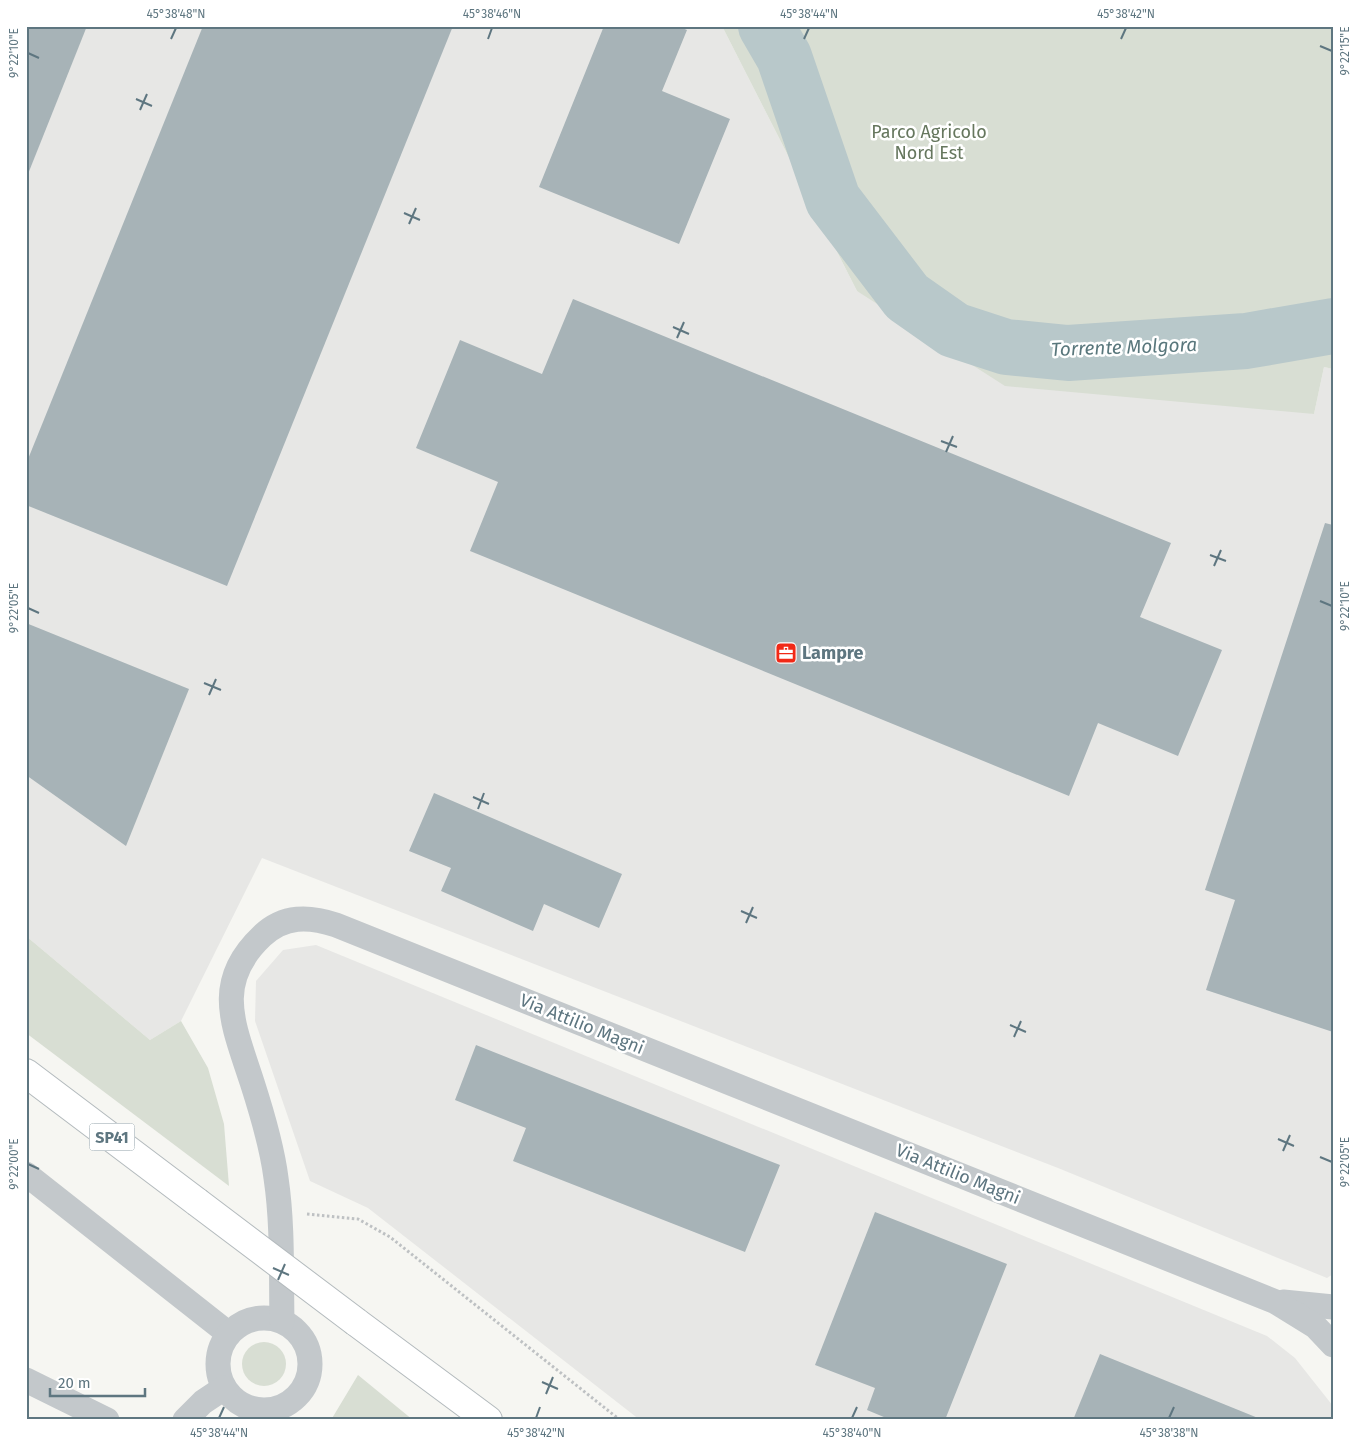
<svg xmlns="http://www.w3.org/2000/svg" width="1359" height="1446" font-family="'Fira Sans',sans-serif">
	<rect width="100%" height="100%" fill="#f6f6f2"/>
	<!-- built -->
	<g fill="#e7e7e5">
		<path d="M26 26H722L857 291 1314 414 1324 367 1333 369V1274L1327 1278 1058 1168 262 858 181 1021 150 1040 26 936Z"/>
		<path d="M316 945 1267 1336 1295 1358 1333 1406V1420H640L368 1208 310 1181 255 1021 256 981 283 950Z"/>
	</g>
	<!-- green -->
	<g fill="#d8ded3">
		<path d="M722 26H1333V369L1324 367 1314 414 1005 386 857 291Z"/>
		<path d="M26 936 150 1040 181 1021 208 1068 224 1124 229 1186 26 1033Z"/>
		<circle cx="264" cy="1364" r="22"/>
		<path d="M358 1375 413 1420H331Z"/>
	</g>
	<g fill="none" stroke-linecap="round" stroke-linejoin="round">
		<!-- river -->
		<path stroke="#b8c8ca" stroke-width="56" d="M766 26 784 57 833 200 907 297 954 330 1006 347 1068 353 1246 341 1333 326"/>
	</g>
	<!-- building -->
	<g fill="#a7b3b7">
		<path d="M26 26H87L26 179Z"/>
		<path d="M203 26H453L227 586 26 505V464Z"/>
		<path d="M604 26H678L687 30 662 91 730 119 679 244 539 187Z"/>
		<path d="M573 299 1171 543 1140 617 1222 650 1178 756 1098 723 1069 796 470 551 498 482 416 448 460 340 542 374Z"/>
		<path d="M1325 523 1333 525V1032L1206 990 1235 900 1205 890Z"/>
		<path d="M26 623 189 689 126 846 26 775Z"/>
		<path d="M434 793 622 874 599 928 544 904 533 931 441 891 451 868 409 851Z"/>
		<path d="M476 1045 780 1165 745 1252 513 1161 526 1128 455 1100Z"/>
		<path d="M875 1212 1007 1264 945 1420H891L867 1410 875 1388 815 1365Z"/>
		<path d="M1100 1354 1263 1420H1073Z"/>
	</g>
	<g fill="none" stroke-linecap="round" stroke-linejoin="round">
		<!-- primary casing -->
		<g stroke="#b3babd" stroke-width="30">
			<g id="primary">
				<path d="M26 1073 197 1202"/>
				<path d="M356 1322 488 1420"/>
			</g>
		</g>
		<!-- path -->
		<path stroke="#bec1c3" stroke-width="3" stroke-dasharray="2.5 2.5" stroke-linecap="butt" d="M307 1214 358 1219 390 1237 620 1420"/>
		<!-- street -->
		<g stroke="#c3c8cb" stroke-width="25">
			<path d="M26 1174 229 1334"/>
			<path d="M1283 1302 1333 1307"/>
			<circle cx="264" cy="1364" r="46"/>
			<path d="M282 1321C281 1274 283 1225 276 1178 272 1146 262 1113 252 1082 234 1026 212 983 262 936 284 915 309 916 336 925L1276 1302 1315 1326 1333 1345"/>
			<path d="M26 1380 107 1420"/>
			<path d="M185 1420 203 1402 224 1388"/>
		</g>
		<!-- primary -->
		<use href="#primary" stroke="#fff" stroke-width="28"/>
		<!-- primary-bridge casing -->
		<g stroke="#b3babd" stroke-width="30" stroke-linecap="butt">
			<path id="primary-bridge" d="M197 1202 356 1322"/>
		</g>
		<!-- primary-bridge -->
		<use href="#primary-bridge" stroke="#fff" stroke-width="28"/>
	</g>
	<!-- ticks -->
	<path fill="none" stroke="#5e7680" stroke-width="2" d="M171 39 176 28M488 39 492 28M804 39 809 28M1121 39 1126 28M1320 46 1332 51M28 53 39 58M136 99 152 106M140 110 147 94M404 213 420 220M409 224 416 208M673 327 689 334M677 338 684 322M941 441 957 447M946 452 953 436M1210 555 1226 561M1214 566 1221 550M1320 601 1332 606M28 608 39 613M204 683 221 690M209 695 216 679M473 797 489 804M478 809 484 793M741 911 757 918M746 923 753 907M1010 1025 1026 1032M1014 1037 1021 1021M1278 1139 1294 1146M1283 1151 1290 1135M1320 1157 1332 1162M28 1164 39 1169M273 1268 289 1275M278 1280 285 1264M542 1382 558 1389M546 1394 553 1377M219 1418 224 1407M536 1418 540 1407M852 1418 857 1407M1169 1418 1174 1407"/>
	<!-- icons -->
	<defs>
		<g id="office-square" transform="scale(1.125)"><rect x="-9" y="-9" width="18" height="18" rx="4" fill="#f12917" stroke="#fff"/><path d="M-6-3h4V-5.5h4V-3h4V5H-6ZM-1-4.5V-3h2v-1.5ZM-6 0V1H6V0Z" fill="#fff"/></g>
	</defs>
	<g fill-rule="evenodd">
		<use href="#office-square" x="786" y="653"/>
	</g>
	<g text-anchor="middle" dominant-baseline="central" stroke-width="5" stroke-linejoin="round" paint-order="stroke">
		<!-- shield labels -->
		<rect fill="#fff" stroke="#8e9fa6" stroke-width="1" x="89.5" y="1123.5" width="45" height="27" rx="4"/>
		<g font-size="16" font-weight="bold" fill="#5e7680">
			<text x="112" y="1137">SP41</text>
		</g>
		<!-- park labels -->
		<g font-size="18" fill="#66775e" stroke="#fff">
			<text x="929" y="132">Parco Agricolo<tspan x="929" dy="21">Nord Est</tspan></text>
		</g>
		<!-- poi labels -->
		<g font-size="18" font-weight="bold" fill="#5e7680" stroke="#fff" text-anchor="start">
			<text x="802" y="653">Lampre</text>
		</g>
		<!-- street labels -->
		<g font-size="18" fill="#5e7680" stroke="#fff">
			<text transform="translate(582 1024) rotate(22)">Via Attilio Magni</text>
			<text transform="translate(958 1174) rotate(22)">Via Attilio Magni</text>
		</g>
		<!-- water labels -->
		<g font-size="19" font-style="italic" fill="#59777c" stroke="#fff">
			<text transform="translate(1124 347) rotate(-2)">Torrente Molgora</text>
		</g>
	</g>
	<!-- border -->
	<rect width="1359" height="1446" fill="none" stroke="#ffffff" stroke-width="55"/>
	<!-- scale -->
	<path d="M50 1388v8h95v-8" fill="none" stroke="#5e7680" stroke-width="2.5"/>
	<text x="58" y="1388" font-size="15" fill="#5e7680" stroke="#ffffff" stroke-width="4" paint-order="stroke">20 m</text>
	<rect x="28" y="28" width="1304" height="1390" fill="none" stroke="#5e7680" stroke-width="2"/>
	<g font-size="12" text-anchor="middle" fill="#5e7680">
		<text x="176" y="18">45°38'48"N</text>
		<text x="492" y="18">45°38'46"N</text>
		<text x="809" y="18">45°38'44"N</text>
		<text x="1126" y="18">45°38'42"N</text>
		<text transform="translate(1345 51) rotate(-90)" y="4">9°22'15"E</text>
		<text transform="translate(14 53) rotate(-90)" y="4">9°22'10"E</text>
		<text transform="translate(1345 606) rotate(-90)" y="4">9°22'10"E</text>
		<text transform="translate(14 608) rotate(-90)" y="4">9°22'05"E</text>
		<text transform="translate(1345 1162) rotate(-90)" y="4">9°22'05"E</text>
		<text transform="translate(14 1164) rotate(-90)" y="4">9°22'00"E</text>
		<text x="219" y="1437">45°38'44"N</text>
		<text x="536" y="1437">45°38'42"N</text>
		<text x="852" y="1437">45°38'40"N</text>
		<text x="1169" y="1437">45°38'38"N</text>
	</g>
</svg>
